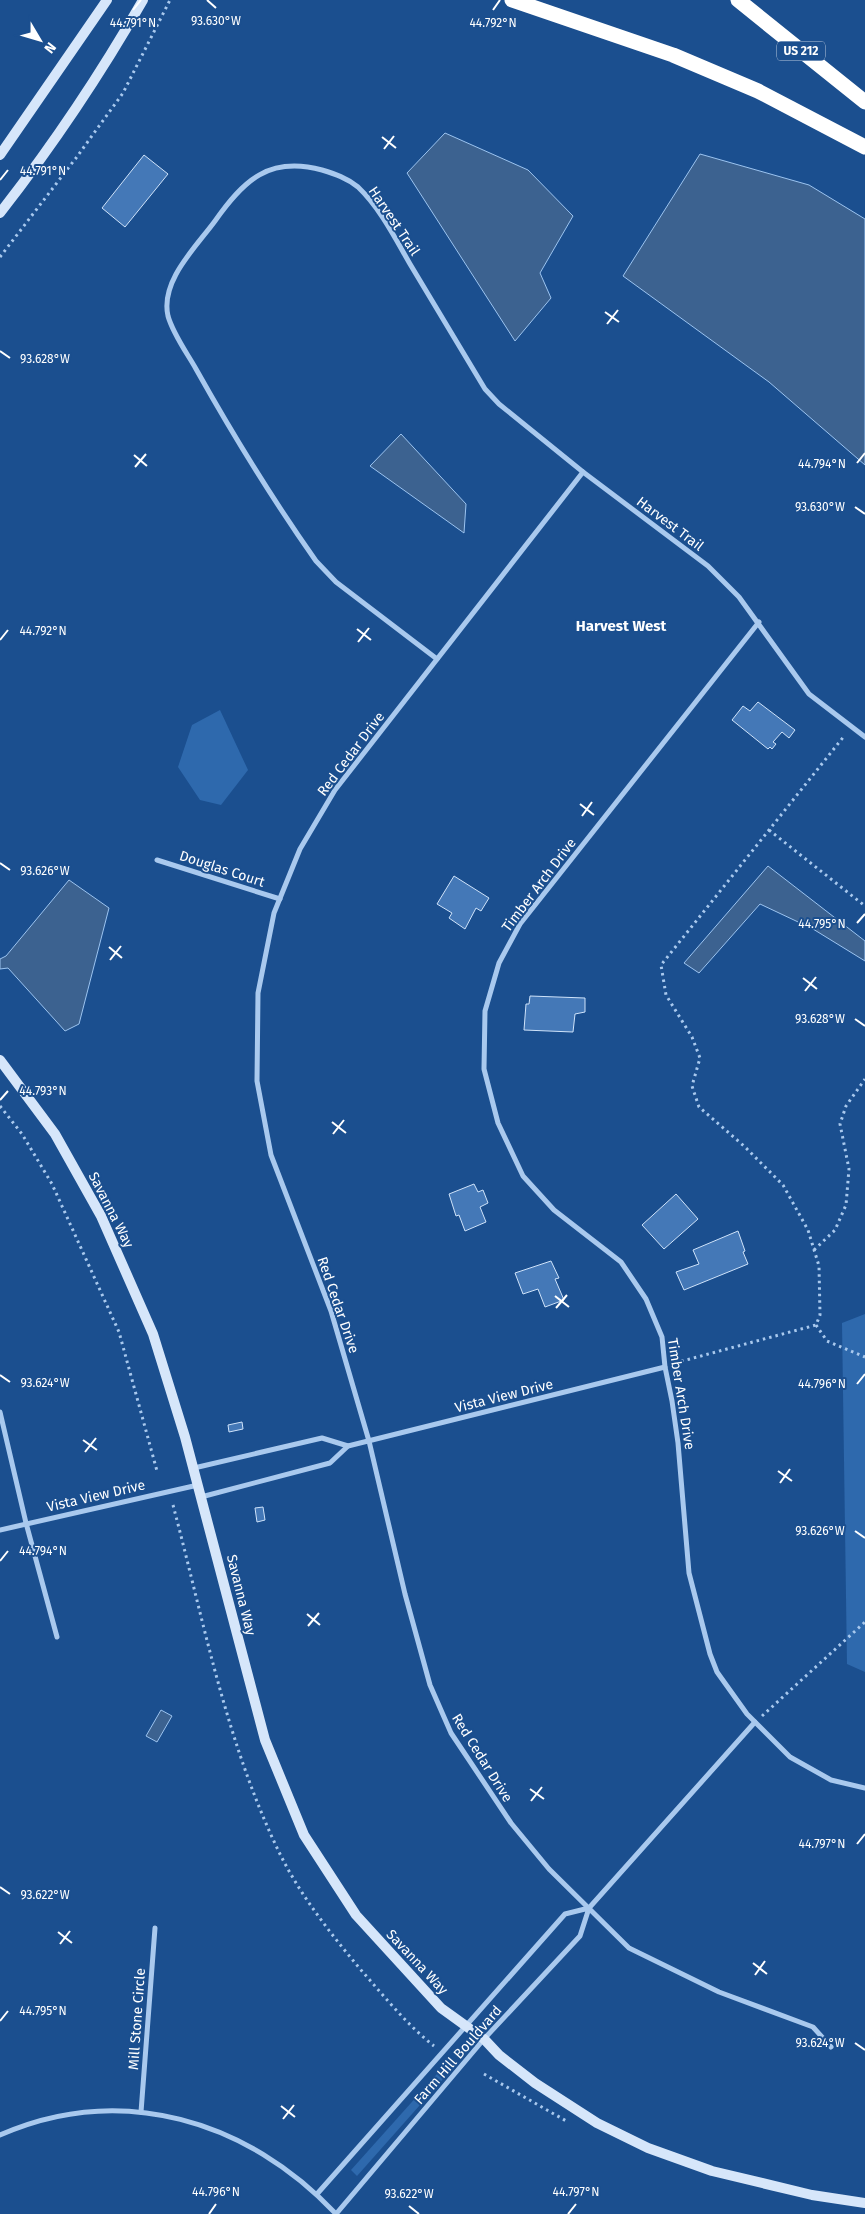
<svg xmlns="http://www.w3.org/2000/svg" width="865" height="2214" font-family="'Fira Sans',sans-serif">
	<rect width="100%" height="100%" fill="#1b4f8f"/>
	<!-- green -->
	<g fill="#2e69ad">
		<path d="M220 710 248 770 221 805 200 800 178 767 192 725Z"/>
		<path d="M865 1314V1672L847 1664 842 1323Z"/>
		<path d="M445 2065 451 2070 357 2176 351 2170Z"/>
	</g>
	<!-- water -->
	<g fill="#3c6290" stroke="#9cc4f0">
		<path d="M445 133 528 170 573 216 540 273 551 298 515 341 407 173Z"/>
		<path d="M700 154 809 185 865 219V465L769 382 623 276Z"/>
		<path d="M401 434 466 504 464 533 370 466Z"/>
		<path d="M768 866 865 941V961L813 929 760 904 699 973 684 963Z"/>
		<path d="M69 880 109 908 79 1024 65 1031 8 968 0 969V959L6 956Z"/>
		<path d="M161 1710 172 1716 157 1742 146 1736Z"/>
	</g>
	<!-- building -->
	<g fill="#4478b7" stroke="#cfe3fa">
		<path d="M144 155 168 174 125 227 102 208Z"/>
		<path d="M758 702 795 730 789 738 782 732 773 742 776 744 772 749 770 747 768 749 732 720 743 706 750 711Z"/>
		<path d="M454 876 489 898 481 911 476 908 465 929 449 918 452 913 437 904Z"/>
		<path d="M530 996 585 998V1012L575 1014 573 1032 524 1030 526 1004H529Z"/>
		<path d="M474 1184 478 1192 483 1190 488 1203 480 1207 486 1222 465 1231 459 1215 456 1216 449 1194Z"/>
		<path d="M676 1194 698 1219 664 1249 642 1225Z"/>
		<path d="M738 1231 745 1251 743 1252 748 1264 684 1290 676 1272 699 1264 693 1250Z"/>
		<path d="M551 1261 559 1278 555 1279 564 1300 545 1307 538 1289 523 1294 515 1273Z"/>
		<path d="M242 1422 243 1429 229 1432 228 1425Z"/>
		<path d="M263 1507 265 1520 257 1522 255 1508Z"/>
	</g>
	<g fill="none" stroke-linecap="round" stroke-linejoin="round">
		<!-- path -->
		<g stroke="#a9c9ee" stroke-width="3" stroke-dasharray="2.5 4" stroke-linecap="butt">
			<path d="M0 257 76 158 123 93 170 0"/>
			<path d="M769 830 865 906"/>
			<path d="M0 1106 22 1134 52 1184 119 1332 157 1471"/>
			<path d="M814 1250 835 1230 846 1205 849 1169 840 1124 846 1106 865 1079"/>
			<path d="M816 1325 827 1341 865 1357"/>
			<path d="M675 1363 816 1325 820 1315 819 1266 808 1230 783 1185 744 1146 699 1107 692 1086 700 1058 692 1037 666 995 661 965 845 735"/>
			<path d="M173 1505C204 1622 226 1742 279 1852 300 1895 330 1933 361 1970 384 1996 406 2024 434 2046"/>
			<path d="M762 1716 865 1622"/>
			<path d="M484 2074 568 2122"/>
		</g>
		<!-- street -->
		<g stroke="#a9c9ee" stroke-width="5">
			<path d="M583 472 335 790 300 849 274 913 258 993 257 1081 271 1155 331 1311 369 1441 405 1594 430 1685 451 1733 511 1823 549 1869 629 1948 719 1992 813 2027 831 2047"/>
			<path d="M759 622 520 924 499 963 485 1011 484 1069 498 1123 523 1176 554 1210 621 1262 646 1299 662 1337 665 1367 672 1401 678 1443 689 1573 710 1654 717 1672 747 1714 790 1757 831 1780 865 1788"/>
			<path d="M437 659 336 582 316 561C273 500 233 435 196 369 187 353 173 334 168 316 160 281 196 247 215 221 244 180 269 156 322 170 335 174 347 178 358 187 380 208 395 238 410 264 435 305 460 347 485 389L499 404 583 472 708 566 739 597 809 694 865 737"/>
			<path d="M157 860 280 899"/>
			<path d="M0 1412 26 1523 57 1637"/>
			<path d="M194 1468 322 1438 348 1446"/>
			<path d="M201 1497 330 1463 348 1446 665 1367"/>
			<path d="M0 1530 198 1485"/>
			<path d="M589 1908 755 1722"/>
			<path d="M141 2112 155 1928"/>
			<path d="M0 2135C121 2082 248 2120 336 2214"/>
			<path d="M317 2194 565 1914 589 1908 580 1936 484 2039 336 2214"/>
		</g>
		<!-- secondary -->
		<g stroke="#d6e6fa" stroke-width="10">
			<path d="M0 155 107 0"/>
			<path d="M0 213C53 145 100 75 143 0"/>
			<path d="M0 1060 55 1134 101 1216 153 1334 185 1437 265 1740 304 1835 356 1915 441 2008 484 2039 499 2055 535 2083 597 2123 648 2148 712 2171 812 2195 865 2203"/>
		</g>
		<!-- highway -->
		<g stroke="#fff" stroke-width="15">
			<path d="M512 0 673 55 758 91 865 147"/>
			<path d="M738 0 865 102"/>
		</g>
	</g>
	<!-- ticks -->
	<path fill="none" stroke="#fff" stroke-width="2" d="M207 0 216 8M133 10 141 0M493 10 500 0M382 137 396 148M384 149 394 136M0 180 8 170M605 312 619 322M607 324 618 310M0 351 10 358M134 455 147 466M857 463 865 453M135 467 146 454M855 507 865 514M357 629 371 640M0 640 8 630M358 642 369 628M580 804 594 815M582 816 592 802M0 863 10 870M857 923 865 914M109 947 122 958M110 960 121 946M803 978 817 989M805 991 816 977M855 1019 865 1026M0 1100 8 1091M332 1122 346 1133M333 1134 344 1120M555 1296 569 1307M556 1308 567 1295M0 1375 10 1382M857 1384 865 1374M83 1440 97 1450M85 1452 96 1438M778 1471 792 1481M780 1483 790 1469M855 1531 865 1538M0 1561 8 1551M307 1614 320 1625M308 1626 319 1613M530 1789 544 1799M531 1801 542 1787M857 1844 865 1834M0 1887 10 1894M58 1932 72 1943M60 1944 70 1931M753 1963 767 1974M755 1975 765 1961M0 2021 8 2011M855 2043 865 2050M281 2106 295 2117M283 2119 294 2105M409 2206 419 2214M209 2214 216 2204M568 2214 576 2204"/>
	<g text-anchor="middle" dominant-baseline="central" stroke-width="4" stroke-linejoin="round" paint-order="stroke">
		<!-- shield labels -->
		<rect fill="#1b4f8f" stroke="#bbcadd" stroke-width="1" x="777" y="41.5" width="48" height="19" rx="4"/>
		<g font-size="12" font-weight="bold" fill="#fff">
			<text x="801" y="51">US 212</text>
		</g>
		<!-- street labels -->
		<g font-size="14" fill="#fff" stroke="#1b4f8f">
			<text transform="translate(394 221) rotate(56)">Harvest Trail</text>
			<text transform="translate(670 524) rotate(37)">Harvest Trail</text>
			<text transform="translate(351 754) rotate(-53)">Red Cedar Drive</text>
			<text transform="translate(222 869) rotate(18)">Douglas Court</text>
			<text transform="translate(539 885) rotate(-53)">Timber Arch Drive</text>
			<text transform="translate(111 1210) rotate(63)">Savanna Way</text>
			<text transform="translate(338 1305) rotate(71)">Red Cedar Drive</text>
			<text transform="translate(681 1394) rotate(81)">Timber Arch Drive</text>
			<text transform="translate(504 1396) rotate(-14)">Vista View Drive</text>
			<text transform="translate(96 1496) rotate(-13)">Vista View Drive</text>
			<text transform="translate(241 1595) rotate(76)">Savanna Way</text>
			<text transform="translate(482 1758) rotate(58)">Red Cedar Drive</text>
			<text transform="translate(417 1962) rotate(47)">Savanna Way</text>
			<text transform="translate(137 2019) rotate(-86)">Mill Stone Circle</text>
			<text transform="translate(458 2055) rotate(-49)">Farm Hill Bouldvard</text>
		</g>
		<!-- neighbourhood labels -->
		<g font-size="15" font-weight="bold" fill="#fff" stroke="#1b4f8f">
			<text x="621" y="626">Harvest West</text>
		</g>
	</g>
	<g font-size="12" text-anchor="middle" fill="#fff" stroke="#1b4f8f" stroke-width="4" stroke-linejoin="round" paint-order="stroke">
		<text x="216" y="25">93.630°W</text>
		<text x="493" y="27">44.792°N</text>
		<text x="133" y="27">44.791°N</text>
		<text x="43" y="175">44.791°N</text>
		<text x="45" y="363">93.628°W</text>
		<text x="822" y="468">44.794°N</text>
		<text x="820" y="511">93.630°W</text>
		<text x="43" y="635">44.792°N</text>
		<text x="45" y="875">93.626°W</text>
		<text x="822" y="928">44.795°N</text>
		<text x="820" y="1023">93.628°W</text>
		<text x="43" y="1095">44.793°N</text>
		<text x="45" y="1387">93.624°W</text>
		<text x="822" y="1388">44.796°N</text>
		<text x="820" y="1535">93.626°W</text>
		<text x="43" y="1555">44.794°N</text>
		<text x="822" y="1848">44.797°N</text>
		<text x="45" y="1899">93.622°W</text>
		<text x="43" y="2015">44.795°N</text>
		<text x="820" y="2047">93.624°W</text>
		<text x="216" y="2196">44.796°N</text>
		<text x="576" y="2196">44.797°N</text>
		<text x="409" y="2198">93.622°W</text>
	</g>
	<!-- north arrow -->
	<g transform="translate(40 40) rotate(128)" stroke="#1b4f8f" stroke-width="4" paint-order="stroke">
	<path d="M0-4L9 19L0 12L-9 19Z" fill="#ffffff"/>
	<text y="-8" font-size="14" font-weight="bold" text-anchor="middle" fill="#ffffff">N</text>
	</g>
</svg>
